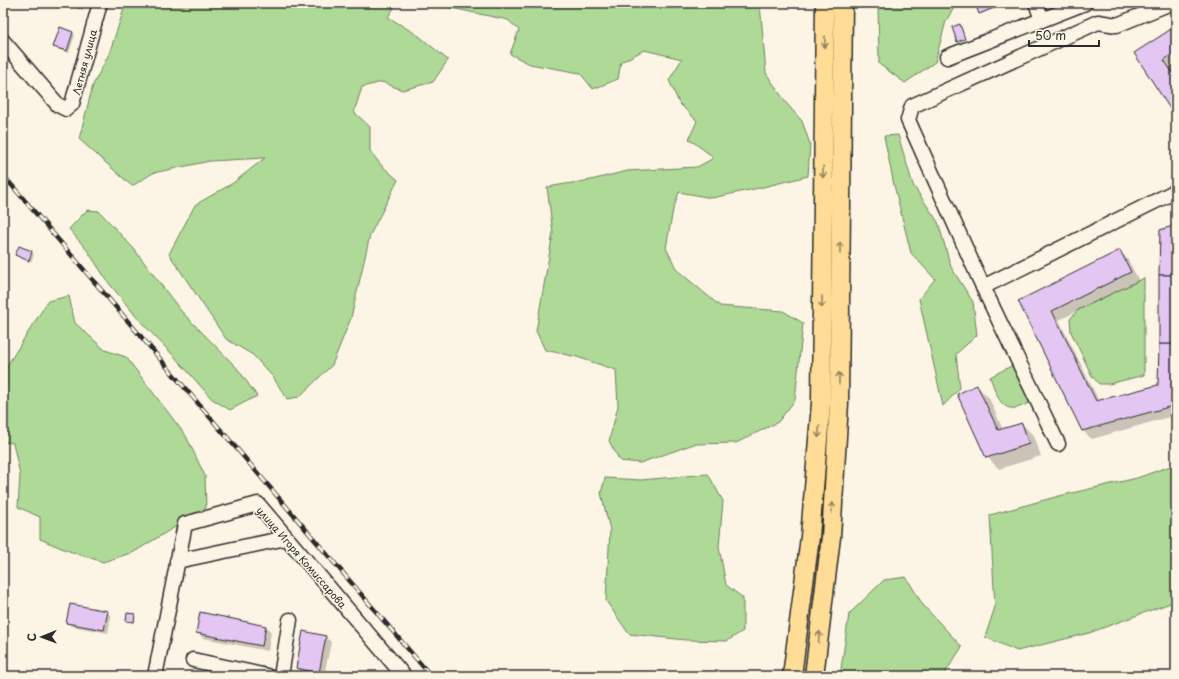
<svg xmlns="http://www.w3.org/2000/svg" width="1179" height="679" font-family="'Playpen Sans',sans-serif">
	<rect width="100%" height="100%" fill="#fcf5e5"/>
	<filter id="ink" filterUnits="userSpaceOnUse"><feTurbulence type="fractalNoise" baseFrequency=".025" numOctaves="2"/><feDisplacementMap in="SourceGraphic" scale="8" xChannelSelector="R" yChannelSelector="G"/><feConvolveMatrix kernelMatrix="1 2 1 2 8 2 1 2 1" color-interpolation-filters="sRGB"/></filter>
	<g filter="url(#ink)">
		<!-- green -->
		<g fill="#afd996" stroke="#6d8260">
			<path d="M126 3H397L388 17 419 36 448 60 433 82 402 90 382 82 362 87 354 112 370 127V151L381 165 398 180 370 235 351 318 332 365 299 397 287 399 273 377 253 355 226 339 169 254 195 205 233 183 265 158 210 161 153 173 132 186 79 139 93 85 109 54Z"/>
			<path d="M428 3H760L766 73 787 104 802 121 810 144 808 176 759 188 712 198 679 192 673 210 666 248 677 270 720 306 783 311 803 323 795 400 778 422 736 443 694 444 640 463 620 461 609 441 618 406 616 370 577 357 545 350 536 331 553 233 547 187 591 180 627 171 697 167 712 159V156L689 139 697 121 679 103 669 80 682 59 644 50 621 62 618 79 593 89 580 73 530 64 510 54 519 30 508 20Z"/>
			<path d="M878 3H957L946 21 935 62 905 83 879 64Z"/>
			<path d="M898 135 913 185 938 222 951 267 973 302 977 335 956 354 960 388 943 406 919 299 935 279 911 253 894 185 884 136Z"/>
			<path d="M87 210 99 211 134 249 181 311 237 368 257 396 230 410 212 399 174 356 139 320 108 282 87 250 69 229Z"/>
			<path d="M1144 278V375L1109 384H1099L1092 376 1071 332 1070 319 1078 310Z"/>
			<path d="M69 296 75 323 105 350 126 357 186 436 205 476 206 508 134 552 103 562 66 550 40 539V517L18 507 20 475 13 443 3 442V372L48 301Z"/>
			<path d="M1013 365 1031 401C1027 404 1021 407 1016 408 999 411 995 389 990 377Z"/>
			<path d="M1176 464V601L1089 633 1017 651 985 637 995 607 990 515 1059 496 1137 478Z"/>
			<path d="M708 474 723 501 719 547 726 585 743 598V631L727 641 686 640 629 634 606 601 610 530 601 493 605 478 641 480Z"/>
			<path d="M906 577 923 605 962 647 943 676H840L849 614 884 580Z"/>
		</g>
		<!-- shadow -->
		<g fill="#0003">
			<path d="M68 3H85L83 10 70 6Z"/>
			<path d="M976 3H1000L1001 6 981 14Z"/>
			<path d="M1176 27V65L1171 68 1176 75V117L1135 54Z"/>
			<path d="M73 33 75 35 69 53 57 49 54 47Z"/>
			<path d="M1176 226V415L1092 439 1083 431 1020 301 1120 251 1128 260 1139 281 1059 320 1099 401 1159 386Z"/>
			<path d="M19 247 32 252 34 255 31 262 19 257 16 255Z"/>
			<path d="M3 325 7 328 4 336 3 335Z"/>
			<path d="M977 386 989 398 1003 430 1022 424 1034 436 1041 456 999 469 987 457Z"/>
			<path d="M107 612 111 616 108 633 71 626 67 622Z"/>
			<path d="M135 615V623L127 621Z"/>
			<path d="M266 626 271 632 268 651 203 638 197 632Z"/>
			<path d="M325 637 331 642 324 676 302 673 297 668Z"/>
		</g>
		<!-- building -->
		<g fill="#e4c6f3" stroke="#2b2b2b">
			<path d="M67 3H82L80 8Z"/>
			<path d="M975 3H1000L1001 5 979 14Z"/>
			<path d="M960 24 965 39 957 42 952 27Z"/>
			<path d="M1176 26V52L1164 60 1176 78V118L1134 53Z"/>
			<path d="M60 27 73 32 67 51 53 47Z"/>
			<path d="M1176 225V275H1159L1160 230Z"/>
			<path d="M19 246 32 251 29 261 15 255Z"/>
			<path d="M1120 250 1131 272 1052 311 1096 401 1158 385 1159 344H1176V405L1082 431 1018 301Z"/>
			<rect x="1159" y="275" width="17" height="69"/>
			<path d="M977 385 998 430 1022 423 1029 444 986 458 957 394Z"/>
			<path d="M70 604 108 611 104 630 66 623Z"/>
			<path d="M200 612 266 626 262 646 196 633Z"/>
			<path d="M127 613 135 614 134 622 126 621Z"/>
			<path d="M303 631 326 636 319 673 296 668Z"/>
		</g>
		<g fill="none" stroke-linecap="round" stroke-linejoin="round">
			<!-- minor casing -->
			<g stroke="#2b2b2b" stroke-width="17">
				<g id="minor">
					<path d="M1036 3 1042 20"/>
					<path d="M3 41 58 105 66 109 72 104 100 3"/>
					<path d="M947 57 1085 3"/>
					<path d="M983 287 908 120 912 106 1098 22 1117 25 1171 3"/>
					<path d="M1058 444 983 287 1176 191"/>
					<path d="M177 561 286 538"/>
					<path d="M193 660 267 676"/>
					<path d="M155 676 185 524 258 504 404 676"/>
					<path d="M281 676 290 620"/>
				</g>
			</g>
			<!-- major casing -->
			<g stroke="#2b2b2b" stroke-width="21">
				<g id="major">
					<path d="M792 676 810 537 821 403 825 3"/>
					<path d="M814 676 831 537 839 403 843 3"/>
				</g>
			</g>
			<!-- minor -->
			<use href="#minor" stroke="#fcf5e5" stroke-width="14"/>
			<!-- major -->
			<use href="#major" stroke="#ffdd96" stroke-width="18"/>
			<!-- rail casing -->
			<g stroke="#2b2b2b" stroke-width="4.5">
				<path id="rail" d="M3 175 431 676"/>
			</g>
			<!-- rail -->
			<use href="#rail" stroke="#fcf5e5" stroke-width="3" stroke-dasharray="9" stroke-linecap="butt"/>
		</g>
		<!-- one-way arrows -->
		<defs><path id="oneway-shaft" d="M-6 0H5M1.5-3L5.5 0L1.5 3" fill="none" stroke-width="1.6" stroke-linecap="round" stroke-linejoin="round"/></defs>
		<g stroke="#958460">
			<use href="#oneway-shaft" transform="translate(825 42) rotate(91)"/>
			<use href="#oneway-shaft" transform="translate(823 172) rotate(91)"/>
			<use href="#oneway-shaft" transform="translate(840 248) rotate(-90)"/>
			<use href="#oneway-shaft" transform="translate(822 302) rotate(91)"/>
			<use href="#oneway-shaft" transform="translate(839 378) rotate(-90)"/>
			<use href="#oneway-shaft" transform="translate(819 432) rotate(95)"/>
			<use href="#oneway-shaft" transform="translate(832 508) rotate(-86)"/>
			<use href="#oneway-shaft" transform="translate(819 637) rotate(-83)"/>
		</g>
	</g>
	<g text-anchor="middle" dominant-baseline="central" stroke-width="3" stroke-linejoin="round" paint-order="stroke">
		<!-- street labels -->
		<g font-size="10" fill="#2b2b2b" stroke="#fcf5e5">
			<text transform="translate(84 62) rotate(-75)">Летняя улица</text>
			<text transform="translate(302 557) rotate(49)">улица Игоря Комиссарова</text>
		</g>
	</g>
	<!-- margin -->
	<rect width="1179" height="679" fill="none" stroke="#fcf5e5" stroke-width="16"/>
	<rect x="8" y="8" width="1163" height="663" fill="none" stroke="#2b2b2b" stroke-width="1.5" filter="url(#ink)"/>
	<!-- north arrow -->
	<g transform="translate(42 637) rotate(269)" stroke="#fcf5e5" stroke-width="3" paint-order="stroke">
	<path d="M0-3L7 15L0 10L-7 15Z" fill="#2b2b2b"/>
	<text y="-6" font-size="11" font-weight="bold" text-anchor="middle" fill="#2b2b2b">С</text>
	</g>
	<!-- scale -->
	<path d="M1029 40v6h70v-6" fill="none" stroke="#2b2b2b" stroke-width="2"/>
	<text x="1035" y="40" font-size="12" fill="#2b2b2b" stroke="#fcf5e5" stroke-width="3" paint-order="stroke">50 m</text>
</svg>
